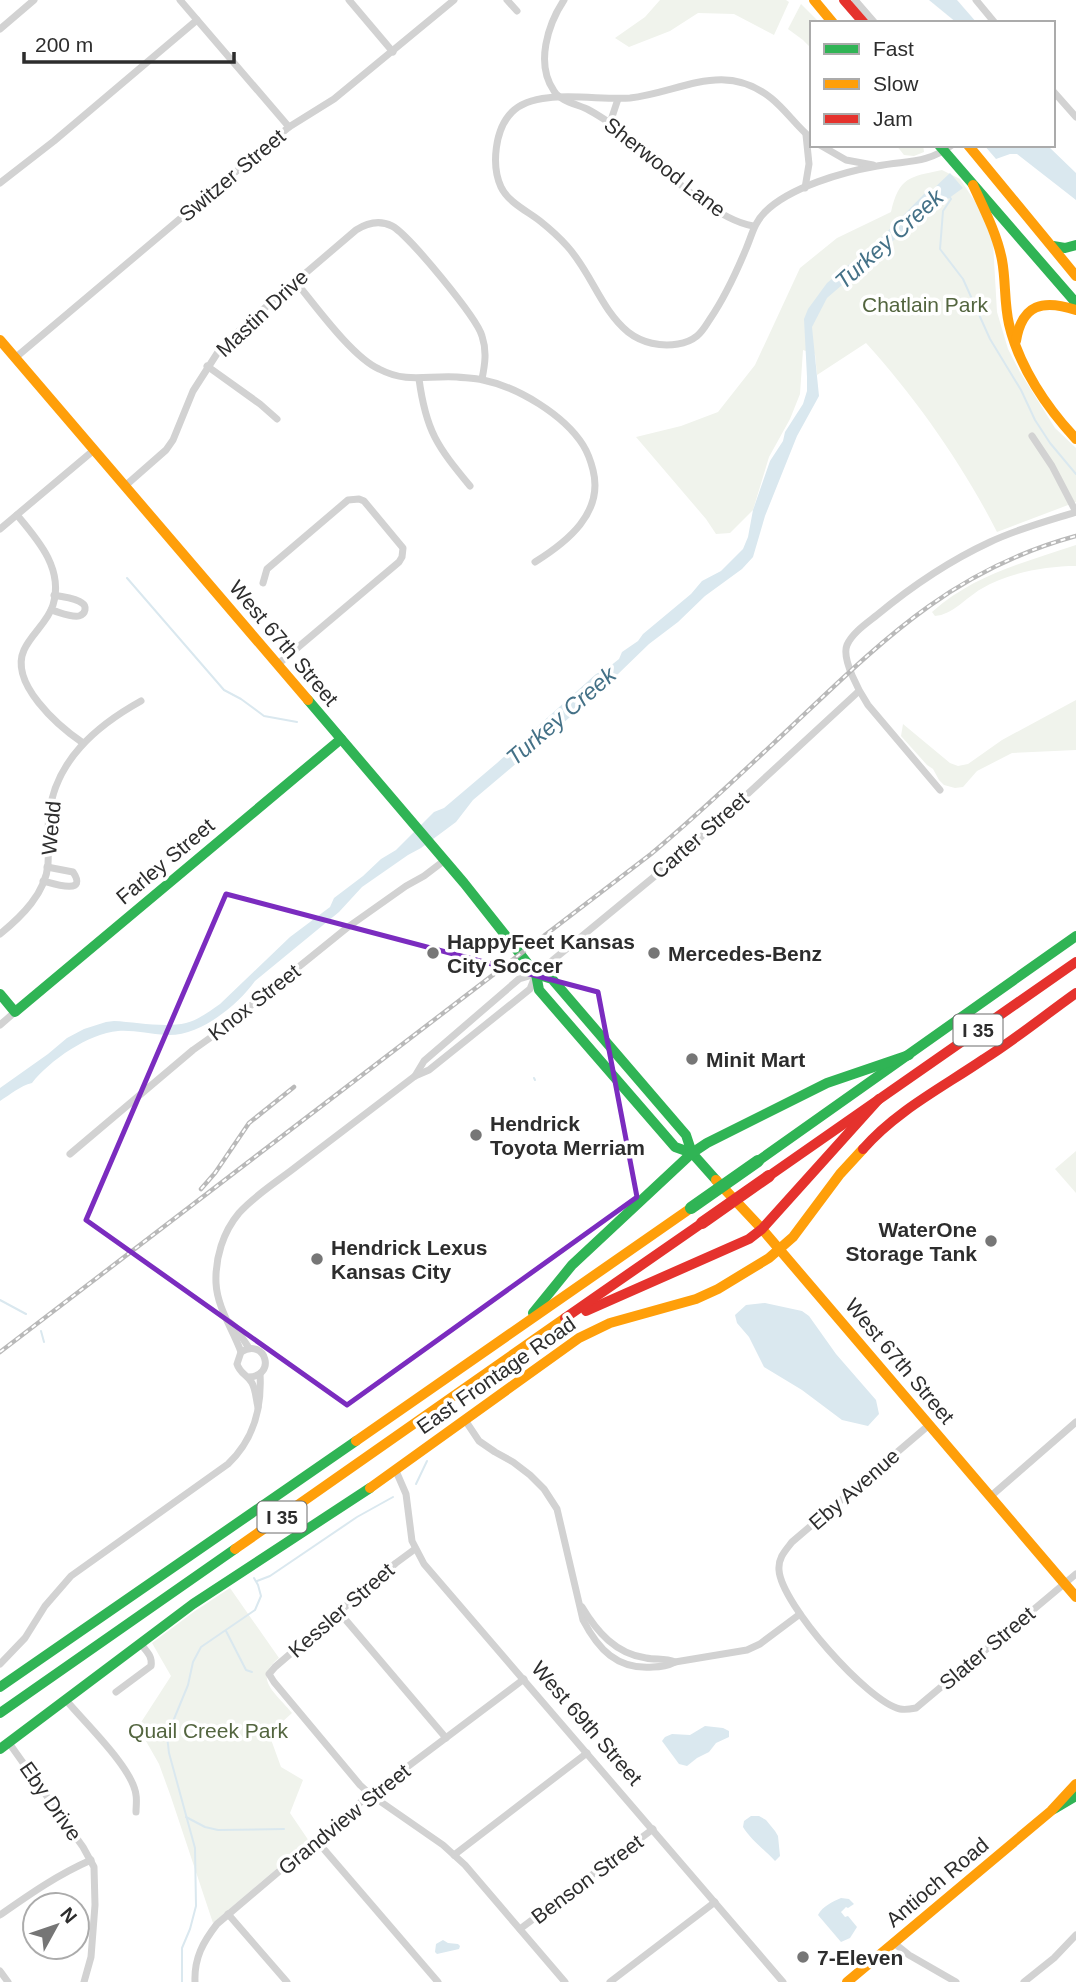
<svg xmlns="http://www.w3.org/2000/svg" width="1076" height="1982" font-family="Helvetica,sans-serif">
	<rect width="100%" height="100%" fill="#fff"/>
	<!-- green -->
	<g fill="#f0f3ec">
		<path d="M660 0H786L789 2 774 35 734 14 698 13 670 31 629 47 615 38 645 17Z"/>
		<path d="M801 4 820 23H812V49L803 40 788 29Z"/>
		<path d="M896 145H923L924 152 914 156 904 155Z"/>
		<path d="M942 170 960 179 980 209 993 243 997 312 1008 349 1020 372 1055 428 1076 448V502L997 532C963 465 916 398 866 343L817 375 815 354 803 350 800 394 790 419 769 457 753 510 730 533 716 534 706 519 636 437 681 426 718 412 755 365 800 268 837 238 891 212C899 177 909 177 942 170Z"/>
		<path d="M1076 545V566C1045 566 1008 573 981 589 967 597 952 615 935 616L932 612C975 574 1023 563 1076 545Z"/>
		<path d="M1076 700V750L1012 753 977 771 963 787 955 788 944 785 939 780 933 769 927 765 901 736 903 724 950 763 958 766 968 764 1002 740Z"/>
		<path d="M1076 1151V1193L1055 1169Z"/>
		<path d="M230 1588 279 1658C252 1679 276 1693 292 1713L269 1734 281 1767 303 1780 290 1813 309 1841 213 1923 171 1797 159 1764 138 1727 171 1676 152 1643 195 1611Z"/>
	</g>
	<!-- water -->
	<g fill="#dae8ef">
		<path d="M929 0H957L977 23H957Z"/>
		<path d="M984 145H1047L1076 173V200L1017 154H1010L996 159Z"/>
		<path d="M950 173 963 188 909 227 827 298 812 327 819 396 797 436 765 516 753 557 742 569 705 596 678 622 649 644 617 675 601 686 580 708 551 734 473 800 456 822 421 848 408 855 362 887 339 912 255 981C237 1006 199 1037 166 1035 150 1034 134 1030 118 1031 89 1033 49 1061 32 1083 20 1086 11 1094 0 1101V1088L48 1054 67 1038 84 1029 106 1022 114 1021C135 1022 165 1028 186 1023 198 1020 210 1011 220 1004L290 937 330 907 334 898 363 876 381 859 396 850 434 812 444 808 497 763 596 674 609 667 619 659 622 652 638 641 643 634 691 594 702 581 721 571 743 549 748 537 753 510 770 461 783 441 785 432 803 404 807 391V377L804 319 808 309 827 283 882 237 924 194 931 191Z"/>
		<path d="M765 1303 802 1311 809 1316 836 1354 876 1400 879 1414 868 1426 842 1420 802 1390 764 1367 749 1337 737 1323 735 1315 746 1305Z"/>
		<path d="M705 1726 723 1728 729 1731V1737L716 1743 709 1752 697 1758 687 1766 679 1764 662 1741 665 1737 672 1734 690 1735Z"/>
		<path d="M751 1816H759L766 1820 775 1831 778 1836 780 1856 775 1861C765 1850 751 1840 743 1827L744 1821Z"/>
		<path d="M841 1898 849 1899 854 1904 848 1908 846 1907 841 1912 845 1917 848 1916 857 1927 850 1938 841 1942 818 1915C823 1906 832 1902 841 1898Z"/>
		<path d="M443 1940 448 1943 458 1944 460 1946 459 1949 437 1954 435 1952 436 1944Z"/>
	</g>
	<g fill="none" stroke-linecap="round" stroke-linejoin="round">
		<!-- stream -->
		<g stroke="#dae8ef" stroke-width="2">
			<path d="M949 196 951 199 943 211 940 249 963 279 990 339 1021 390 1035 420 1050 443 1076 474"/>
			<path d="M127 578 224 690 241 699 264 716 297 722"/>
			<path d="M534 1078 535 1080"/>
			<path d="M0 1300 26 1314"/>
			<path d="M41 1331 44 1342"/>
			<path d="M416 1484 427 1461"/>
			<path d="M257 1581 270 1576 357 1517 393 1497"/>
			<path d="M226 1631 246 1670 252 1672"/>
			<path d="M186 1817 205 1827 218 1830 284 1829"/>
			<path d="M182 1982V1948L190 1929 196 1906 195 1848 169 1753 167 1736 188 1685 193 1662 201 1647 255 1610 261 1596 258 1585 254 1578"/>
		</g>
		<!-- street -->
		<g stroke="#d2d2d2" stroke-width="7">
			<path d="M180 0 289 127"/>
			<path d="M349 0 393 52"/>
			<path d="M507 0 517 11"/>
			<path d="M564 0C548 24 535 64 554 91 560 101 576 104 587 109 595 113 602 118 610 123 622 131 631 142 642 152 669 176 718 220 753 226"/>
			<path d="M855 0 875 23"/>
			<path d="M976 0 995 23"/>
			<path d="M0 29 34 0"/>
			<path d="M1053 91 1076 117"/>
			<path d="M610 123 618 99"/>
			<path d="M812 139C797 127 786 110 771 98 724 60 681 92 630 98 598 101 536 87 512 112 495 129 491 165 501 187 508 202 527 211 540 221 550 229 559 237 567 246 591 272 601 310 628 332 642 343 661 347 678 344 685 343 692 340 697 336 703 331 706 325 710 319 725 297 736 273 746 249 752 235 754 223 765 212 790 187 843 172 877 166 907 160 925 165 952 145"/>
			<path d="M820 145 846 160 873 165"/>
			<path d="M0 183 54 141 197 20"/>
			<path d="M805 188 809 164 806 135"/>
			<path d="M295 281C315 305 352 357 379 369 408 384 427 375 457 377 465 378 475 378 483 380 518 387 564 415 583 445 588 453 591 462 593 470 604 513 567 542 535 562"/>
			<path d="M15 358 271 142 289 127 334 99 454 0"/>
			<path d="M207 366 260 404 277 419"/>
			<path d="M419 379C426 431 437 446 470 486"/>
			<path d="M1032 436 1052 466 1076 512"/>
			<path d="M125 486 166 450 173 440 193 391 218 352 246 324 356 230C367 223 380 220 392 226 408 234 477 318 482 336 487 351 485 364 482 379"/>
			<path d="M17 515C38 540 64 569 53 605 48 622 31 634 24 650 9 683 58 726 83 743"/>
			<path d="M0 529 94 450"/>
			<path d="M263 583 267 569 348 500 359 499 364 501 403 548 402 557 399 562 277 665"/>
			<path d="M51 610C59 612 72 618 79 616 86 614 87 606 82 603 76 598 62 597 54 595"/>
			<path d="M940 790 868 705C860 693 841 659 847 645 852 633 867 623 877 615 912 586 949 561 990 542 1017 529 1047 521 1076 512"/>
			<path d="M43 881C51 883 89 896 73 872L47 867"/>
			<path d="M0 934C21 917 46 893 48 864 49 848 47 831 49 815 55 761 96 726 141 701"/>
			<path d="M0 1025 15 1012"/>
			<path d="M415 1076 424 1061 519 979 536 974 689 848 859 691"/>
			<path d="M70 1154 193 1050 217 1033 348 927 406 886 424 876 445 860"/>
			<path d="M229 1322 235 1327 249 1348"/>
			<path d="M241 1352C233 1330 217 1307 216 1283 215 1258 223 1232 239 1213 255 1195 278 1181 297 1166 336 1136 376 1106 415 1076L429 1070 530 989 536 974"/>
			<path d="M248 1377C277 1377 266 1337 241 1352L237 1364C240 1374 248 1375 252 1383 256 1390 256 1400 258 1407"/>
			<path d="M465 1420 479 1441 495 1452 513 1462 530 1475 544 1489 557 1509 583 1620C598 1649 617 1670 653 1667 661 1667 667 1666 675 1662L747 1650 760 1644 800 1614"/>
			<path d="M929 1425 792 1542C785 1551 778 1558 779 1570 781 1604 868 1702 900 1709 905 1710 911 1709 916 1708L1076 1574"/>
			<path d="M396 1471 406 1494 412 1541 424 1564 783 1982"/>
			<path d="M991 1496 1076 1422"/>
			<path d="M415 1549 396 1563 275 1667 269 1674 274 1682 360 1785 371 1795 443 1845 465 1865 565 1982"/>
			<path d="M582 1607C597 1632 616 1654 646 1658 656 1660 665 1658 675 1662"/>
			<path d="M339 1612 446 1738"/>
			<path d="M0 1664 25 1638 45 1606 71 1576 228 1464C254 1439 262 1409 260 1374"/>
			<path d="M116 1692 151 1666C153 1656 146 1651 140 1643"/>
			<path d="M66 1700C84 1722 133 1768 136 1795 137 1800 136 1807 136 1812"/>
			<path d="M9 1743 83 1847 94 1867 95 1905 91 1957 84 1982"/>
			<path d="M316 1840 438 1982"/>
			<path d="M454 1855 587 1753"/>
			<path d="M228 1914 287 1982"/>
			<path d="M0 1915C30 1894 57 1875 91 1860"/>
			<path d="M520 1929 653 1829"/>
			<path d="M894 1943 909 1955 956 1982"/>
			<path d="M0 1971 8 1982"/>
			<path d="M195 1982C194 1958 203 1942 217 1924L362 1801 524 1679"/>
			<path d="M610 1982 715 1902"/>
			<path d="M1024 1982 1054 1958 1076 1935"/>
		</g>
		<!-- fast -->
		<g stroke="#30b455" stroke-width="10">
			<path d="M939 145 1076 303"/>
			<path d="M1053 246 1065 248 1076 245"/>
			<path d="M308 700 464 883 536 974 539 990 675 1147 692 1153"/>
			<path d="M536 974 552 979 686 1135 692 1153 716 1180"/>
			<path d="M0 994 15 1012 341 739"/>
			<path d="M758 1161 1076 936"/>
			<path d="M533 1313 572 1265 692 1153 707 1143 827 1083 909 1055"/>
			<path d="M0 1687 356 1441"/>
			<path d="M0 1713 235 1549"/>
			<path d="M0 1749 193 1604 370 1488"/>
			<path d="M1054 1809 1076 1796"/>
		</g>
		<!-- slow -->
		<g stroke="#ff9f0a" stroke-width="10">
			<path d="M814 0 833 23"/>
			<path d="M968 145 1076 276"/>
			<path d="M973 185C984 209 997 234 1002 260 1006 281 1004 303 1009 324 1019 367 1047 408 1076 439"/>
			<path d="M0 340 308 700"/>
			<path d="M1016 341C1022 304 1043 299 1076 310"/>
			<path d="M716 1180 762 1229 1076 1597"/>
			<path d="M356 1441 691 1208"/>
			<path d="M370 1488 579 1338 610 1323 696 1299 718 1289 769 1258 793 1237 840 1174 863 1149"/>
			<path d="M235 1549 565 1318"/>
			<path d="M847 1982 1051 1811 1076 1784"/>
		</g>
		<!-- jam -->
		<g stroke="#e5322d" stroke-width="10">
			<path d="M844 0 864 23"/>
			<path d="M863 1149C896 1111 943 1087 984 1059 1016 1039 1045 1015 1076 993"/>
			<path d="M769 1176 1076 962"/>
			<path d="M586 1311 749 1239 762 1229 879 1099"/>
			<path d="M565 1318 702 1223"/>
		</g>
		<!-- rail casing -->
		<g stroke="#b9b9b9" stroke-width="4.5">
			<g id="rail">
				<path d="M201 1189 215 1173 249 1123 294 1087"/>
				<path d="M0 1352 651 854C700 813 746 769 793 725 883 640 952 570 1076 536"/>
			</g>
		</g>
		<!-- rail -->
		<use href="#rail" stroke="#fff" stroke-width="2" stroke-dasharray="5" stroke-linecap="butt"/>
		<!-- fast-bridge -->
		<path stroke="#30b455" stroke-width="12" d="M691 1208 758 1161"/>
		<!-- jam-bridge -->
		<path stroke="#e5322d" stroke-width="12" d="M702 1223 769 1176"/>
	</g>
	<!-- marked area -->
	<path fill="none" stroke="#7b2cbf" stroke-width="5" stroke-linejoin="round" d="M226 894 598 992 637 1197 347 1405 86 1220Z"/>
	<!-- markers -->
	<g fill="#767676" stroke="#fff" stroke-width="2.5">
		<circle cx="433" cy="953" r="7"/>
		<circle cx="654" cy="953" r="7"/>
		<circle cx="692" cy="1059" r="7"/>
		<circle cx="476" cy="1135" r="7"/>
		<circle cx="991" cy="1241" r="7"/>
		<circle cx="317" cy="1259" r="7"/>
		<circle cx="803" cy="1957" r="7"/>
	</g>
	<g text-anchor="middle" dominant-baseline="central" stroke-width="7" stroke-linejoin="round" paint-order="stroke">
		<!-- shield labels -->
		<g fill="#fff" stroke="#6c6c6c" stroke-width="2">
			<rect x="953.5" y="1014.5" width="49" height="31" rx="5"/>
			<rect x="257.5" y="1501.5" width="49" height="31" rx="5"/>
		</g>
		<g font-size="19" font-weight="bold" fill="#2d2d2d">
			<text x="978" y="1030">I 35</text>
			<text x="282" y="1517">I 35</text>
		</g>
		<!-- street labels -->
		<g font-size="21" fill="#2d2d2d" stroke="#fff">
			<text transform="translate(665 167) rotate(38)">Sherwood Lane</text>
			<text transform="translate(232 175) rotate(-40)">Switzer Street</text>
			<text transform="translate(262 313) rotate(-43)">Mastin Drive</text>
			<text transform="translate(284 643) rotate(50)">West 67th Street</text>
			<text transform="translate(51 828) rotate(-85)">Wedd</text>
			<text transform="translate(700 835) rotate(-41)">Carter Street</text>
			<text transform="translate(165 861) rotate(-40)">Farley Street</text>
			<text transform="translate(254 1002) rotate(-38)">Knox Street</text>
			<text transform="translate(900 1361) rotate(50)">West 67th Street</text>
			<text transform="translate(496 1375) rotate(-35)">East Frontage Road</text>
			<text transform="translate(854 1489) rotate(-41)">Eby Avenue</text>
			<text transform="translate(341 1610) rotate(-41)">Kessler Street</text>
			<text transform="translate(987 1648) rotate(-40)">Slater Street</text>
			<text transform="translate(587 1723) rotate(49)">West 69th Street</text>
			<text transform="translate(51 1801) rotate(55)">Eby Drive</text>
			<text transform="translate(344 1819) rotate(-39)">Grandview Street</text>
			<text transform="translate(587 1879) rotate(-37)">Benson Street</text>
			<text transform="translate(937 1882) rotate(-40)">Antioch Road</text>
		</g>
		<!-- park labels -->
		<g font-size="21" fill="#53653f" stroke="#fff">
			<text x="925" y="304">Chatlain Park</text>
			<text x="208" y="1730">Quail Creek Park</text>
		</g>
		<!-- poi labels -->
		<g font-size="21" font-weight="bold" fill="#2d2d2d" stroke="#fff" text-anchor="start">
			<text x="447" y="941">HappyFeet Kansas<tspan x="447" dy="24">City Soccer</tspan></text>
			<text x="668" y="953">Mercedes-Benz</text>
			<text x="706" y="1059">Minit Mart</text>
			<text x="490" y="1123">Hendrick<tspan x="490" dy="24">Toyota Merriam</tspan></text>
			<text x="977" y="1229" text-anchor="end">WaterOne<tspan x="977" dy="24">Storage Tank</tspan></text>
			<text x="331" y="1247">Hendrick Lexus<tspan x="331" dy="24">Kansas City</tspan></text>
			<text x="817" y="1957">7-Eleven</text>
		</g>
		<!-- water labels -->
		<g font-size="23" font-style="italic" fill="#447187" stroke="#fff">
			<text transform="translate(889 239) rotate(-42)">Turkey Creek</text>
			<text transform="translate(561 716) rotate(-41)">Turkey Creek</text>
		</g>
	</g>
	<!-- legend -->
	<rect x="810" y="21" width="245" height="126" fill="#ffffff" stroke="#ababab" stroke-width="2"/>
	<rect x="824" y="44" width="35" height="10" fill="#30b455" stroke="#ababab" stroke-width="2"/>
	<text x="873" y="56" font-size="21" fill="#2d2d2d">Fast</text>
	<rect x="824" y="79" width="35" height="10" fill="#ff9f0a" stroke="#ababab" stroke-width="2"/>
	<text x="873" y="91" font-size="21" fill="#2d2d2d">Slow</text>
	<rect x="824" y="114" width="35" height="10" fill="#e5322d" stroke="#ababab" stroke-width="2"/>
	<text x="873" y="126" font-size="21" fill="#2d2d2d">Jam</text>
	<!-- north arrow -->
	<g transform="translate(56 1926) rotate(50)"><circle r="33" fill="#ffffff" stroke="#ababab" stroke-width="2"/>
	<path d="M0-5L12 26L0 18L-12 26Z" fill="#767676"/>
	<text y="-10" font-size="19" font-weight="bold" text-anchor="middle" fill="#2d2d2d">N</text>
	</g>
	<!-- scale -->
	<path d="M24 52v10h210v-10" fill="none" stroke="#2d2d2d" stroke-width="3.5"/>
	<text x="35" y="52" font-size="21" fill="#2d2d2d" stroke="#ffffff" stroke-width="5" paint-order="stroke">200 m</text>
</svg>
